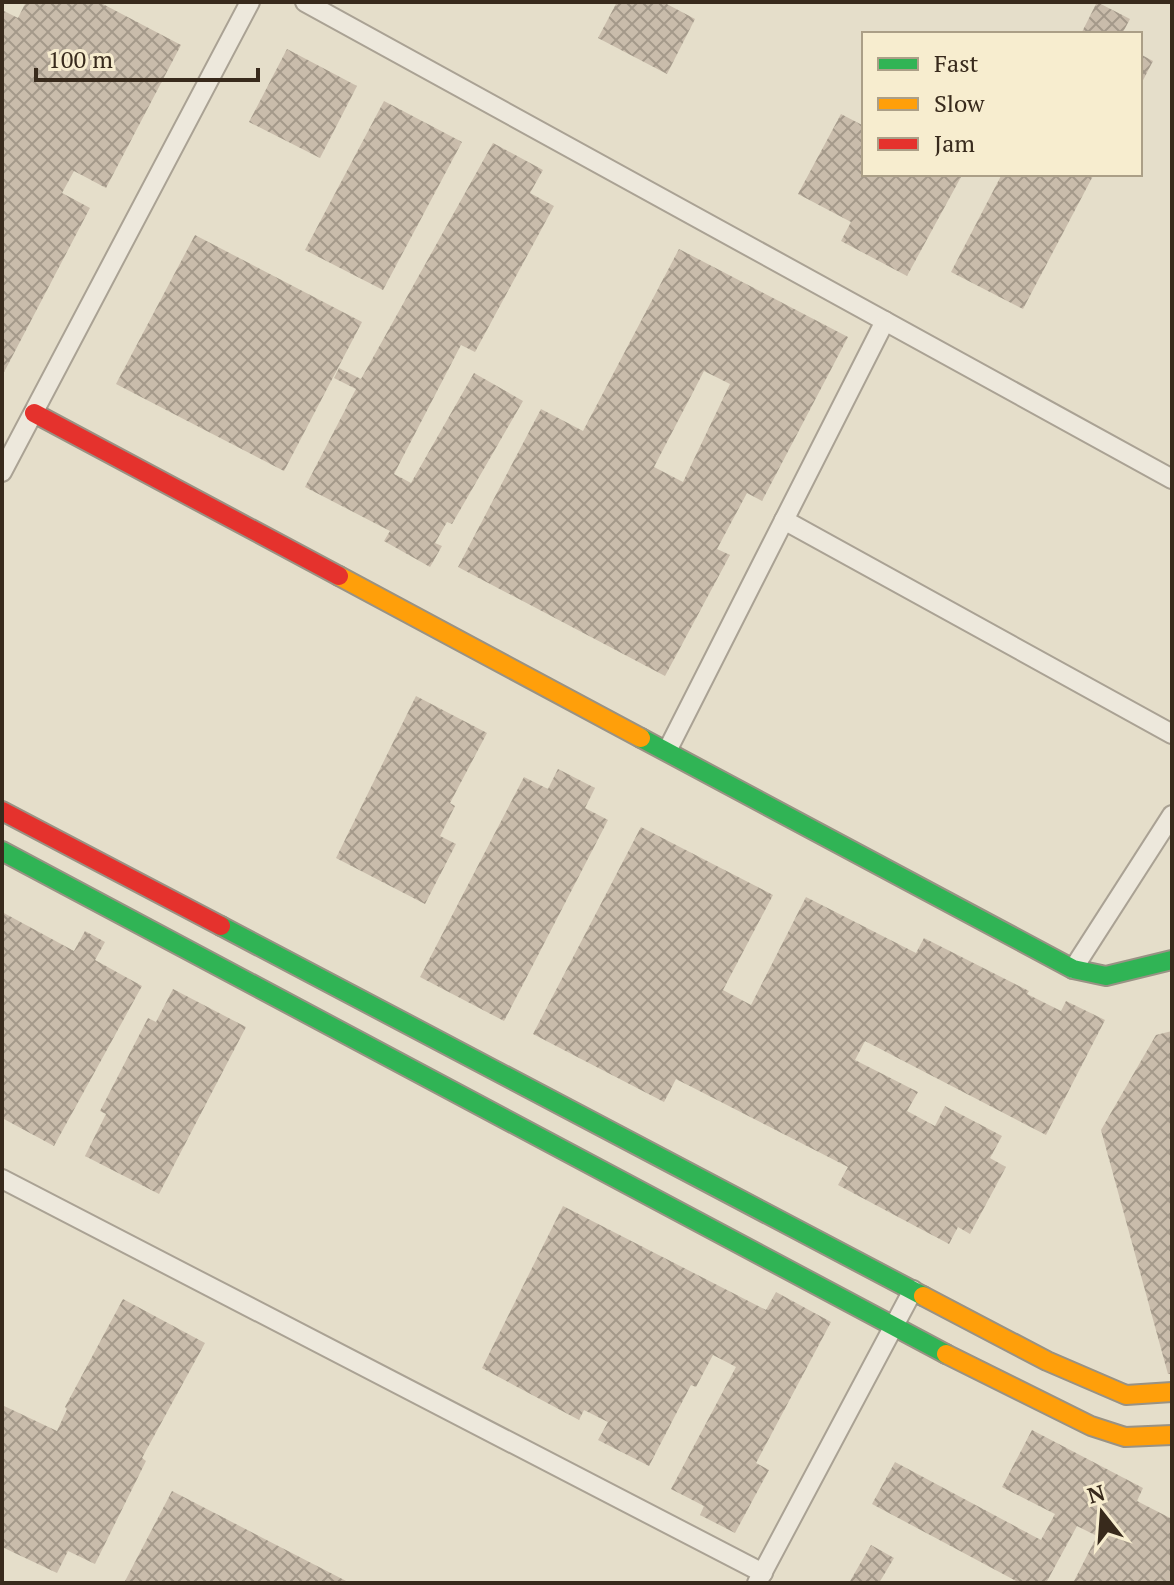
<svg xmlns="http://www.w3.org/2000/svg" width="1174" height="1585" font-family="'PT Serif',serif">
	<defs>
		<pattern id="building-cross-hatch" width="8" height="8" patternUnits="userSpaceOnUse" patternTransform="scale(2)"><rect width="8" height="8" fill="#c9bcab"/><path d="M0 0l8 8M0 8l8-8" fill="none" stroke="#a4998a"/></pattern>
	</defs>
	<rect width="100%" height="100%" fill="#e5deca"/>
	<!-- building -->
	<g fill="url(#building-cross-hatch)" fill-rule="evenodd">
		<path d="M26 2H99L181 45 106 188 74 171 62 193 90 208 2 376V10L18 18Z"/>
		<path d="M617 2H663L695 19 667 74 598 38Z"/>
		<path d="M1097 2 1130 19 1122 34H1081Z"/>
		<path d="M287 49 357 86 320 158 249 122Z"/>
		<path d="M1140 54 1153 61 1140 86Z"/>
		<path d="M384 101 462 142 383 290 305 250Z"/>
		<path d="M841 114 864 126V174H954L961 177 907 276 841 241 851 222 798 194Z"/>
		<path d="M493 143 543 170 530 193 554 206 475 352 461 345 394 474 411 483 474 373 523 401 452 524 447 522 435 543 442 546 430 567 384 541 390 531 305 487 356 389 334 378 339 368 361 379Z"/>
		<path d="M1002 174H1094L1023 309 951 272Z"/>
		<path d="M195 235 362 322 284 471 116 384Z"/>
		<path d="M679 249 848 337 762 501 747 493 717 549 730 555 665 676 458 567 541 409 583 431ZM704 371 730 384 683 482 654 467Z"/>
		<path d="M416 696 487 733 450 803 455 806 440 836 456 844 425 904 336 858Z"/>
		<path d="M558 769 595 788 585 808 608 820 504 1021 420 977 524 777 548 789Z"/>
		<path d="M641 827 773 895 723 990 751 1005 806 897 916 953 924 938 1029 991 1027 994 1061 1011 1066 1001 1105 1020 1046 1135 865 1041 855 1060 918 1092 907 1111 935 1126 945 1106 1002 1136 990 1158 1006 1167 970 1234 958 1227 949 1244 838 1185 848 1167 676 1079 664 1102 533 1034Z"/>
		<path d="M2 912 74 951 85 931 105 942 95 960 142 986 54 1146 2 1118Z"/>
		<path d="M173 989 246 1027 159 1194 85 1156 106 1114 100 1111 148 1018 156 1022Z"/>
		<path d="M1172 1031V1374H1168L1101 1130 1156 1035Z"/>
		<path d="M563 1206 766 1310 776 1292 831 1322 756 1463 769 1470 735 1533 700 1515 704 1506 671 1489 736 1367 713 1355 696 1387 691 1385 649 1466 598 1440 608 1422 584 1410 579 1420 482 1368Z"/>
		<path d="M123 1299 205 1343 142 1458 146 1461 95 1564 68 1551 57 1573 2 1547V1405L57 1431 67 1409 65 1407Z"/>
		<path d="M1032 1430 1143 1488 1137 1501 1172 1519V1583H1073L1097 1536 1077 1526 1046 1583H1020L872 1504 895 1462 1041 1540 1055 1514 1002 1487Z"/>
		<path d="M172 1491 350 1583H124Z"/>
		<path d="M871 1545 894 1558 879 1583H849Z"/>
	</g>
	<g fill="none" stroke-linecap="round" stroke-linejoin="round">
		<!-- street casing -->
		<g stroke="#aaa294" stroke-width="22">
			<g id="street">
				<path d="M305 2 1172 479"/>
				<path d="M2 472 250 2"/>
				<path d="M784 520 1172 734"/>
				<path d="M667 751 885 321"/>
				<path d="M1073 969 1172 815"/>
				<path d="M2 1179 763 1573"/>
				<path d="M757 1583 913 1290"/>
			</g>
		</g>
		<!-- fast casing -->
		<g stroke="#999284" stroke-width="22">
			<g id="fast">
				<path d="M641 738 1073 969 1106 976 1172 960"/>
				<path d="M2 851 946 1354"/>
				<path d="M221 926 923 1296"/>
			</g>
		</g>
		<!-- slow casing -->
		<g stroke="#999284" stroke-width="22">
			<g id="slow">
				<path d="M339 576 641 738"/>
				<path d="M923 1296 1047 1361 1126 1395 1172 1392"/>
				<path d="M946 1354 1091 1426 1125 1437 1172 1435"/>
			</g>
		</g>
		<!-- jam casing -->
		<g stroke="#999284" stroke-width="22">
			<g id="jam">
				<path d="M34 413 339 576"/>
				<path d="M2 811 221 926"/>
			</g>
		</g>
		<!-- street -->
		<use href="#street" stroke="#ede8dc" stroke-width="18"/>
		<!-- fast -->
		<use href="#fast" stroke="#30b455" stroke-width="18"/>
		<!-- slow -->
		<use href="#slow" stroke="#ff9f0a" stroke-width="18"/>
		<!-- jam -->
		<use href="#jam" stroke="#e5322d" stroke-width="18"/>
	</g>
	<!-- border -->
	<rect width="1174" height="1585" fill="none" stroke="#382a1c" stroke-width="8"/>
	<!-- legend -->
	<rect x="862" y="32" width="280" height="144" fill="#f7edcf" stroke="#ab9f87" stroke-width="2"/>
	<rect x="878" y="58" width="40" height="12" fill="#30b455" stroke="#ab9f87" stroke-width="2"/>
	<text x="934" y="72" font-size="24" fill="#382a1c">Fast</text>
	<rect x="878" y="98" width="40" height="12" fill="#ff9f0a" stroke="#ab9f87" stroke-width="2"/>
	<text x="934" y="112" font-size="24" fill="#382a1c">Slow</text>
	<rect x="878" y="138" width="40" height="12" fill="#e5322d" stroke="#ab9f87" stroke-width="2"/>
	<text x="934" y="152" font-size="24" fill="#382a1c">Jam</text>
	<!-- north arrow -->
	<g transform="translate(1102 1513) rotate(343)" stroke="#f7edcf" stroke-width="6" paint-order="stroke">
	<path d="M0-6L14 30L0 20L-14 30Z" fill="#382a1c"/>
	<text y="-12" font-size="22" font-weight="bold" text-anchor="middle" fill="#382a1c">N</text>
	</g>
	<!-- scale -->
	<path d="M36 68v12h222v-12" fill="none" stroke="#382a1c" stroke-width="4"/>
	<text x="48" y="68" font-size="24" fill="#382a1c" stroke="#f7edcf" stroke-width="6" paint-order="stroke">100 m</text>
</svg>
